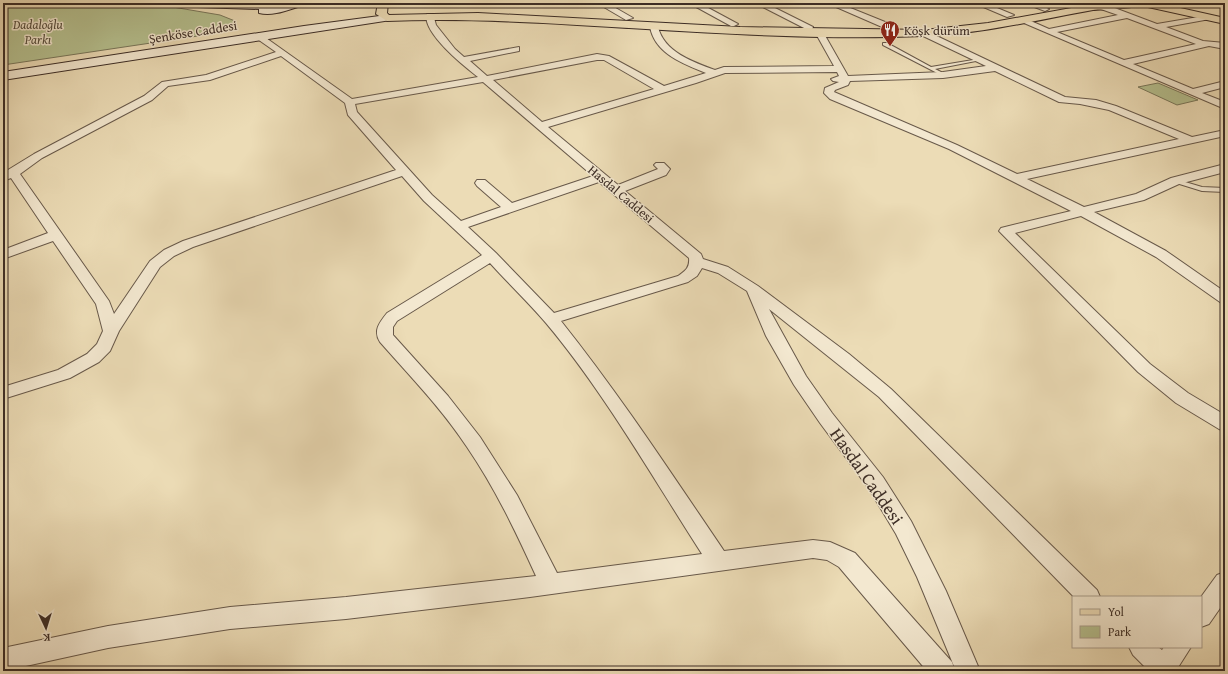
<svg xmlns="http://www.w3.org/2000/svg" width="1228" height="674" font-family="'Gentium Book Plus',serif">
	<rect width="100%" height="100%" fill="#ecdcb6"/>
	<filter id="stains"><feTurbulence type="fractalNoise" baseFrequency=".005" numOctaves="4"/><feColorMatrix values="0 0 0 0 .2 0 0 0 0 .09 0 0 0 0 .02 0 0 0 .5 -.17"/></filter>
	<radialGradient id="worn" r=".72"><stop offset=".6" stop-color="#630" stop-opacity="0"/><stop offset="1" stop-color="#630" stop-opacity=".3"/></radialGradient>
	<!-- green -->
	<g fill="#b6c190" stroke="#79775b">
		<path d="M36 3H149L220 15 235 21 236 26 225 30 198 36 3 65V8Z"/>
		<path d="M1158 83 1198 100 1177 105 1138 87Z"/>
	</g>
	<g fill="none" stroke-linecap="round" stroke-linejoin="round">
		<!-- lane casing -->
		<g stroke="#68594a" stroke-width="2">
			<g id="lane">
				<path d="M883 43H887L931 67 979 59 981 60 935 69 945 74V75L943 76 883 45Z"/>
				<path d="M1175 179 1202 187 1225 188V192L1202 191 1173 182V180Z"/>
			</g>
		</g>
		<!-- street casing -->
		<g stroke="#68594a" stroke-width="2">
			<g id="street">
				<path d="M3 3H24L20 5 3 7Z"/>
				<path d="M597 3H607L633 18 626 20Z"/>
				<path d="M689 3H699L738 24 734 26H731Z"/>
				<path d="M755 3H765L813 27 812 29H806Z"/>
				<path d="M827 3H838L895 26 903 33 902 35H896L889 30Z"/>
				<path d="M974 3H985L1014 15 1007 17Z"/>
				<path d="M1024 3H1035L1049 9 1045 11Z"/>
				<path d="M1098 4H1104L1157 24 1210 15V19L1166 27 1203 41 1225 43V49L1209 46 1133 64 1193 89 1225 81V87L1202 93 1225 102V109L1017 20 1024 18 1049 29 1118 15 1098 8ZM1127 18 1196 44 1124 60 1057 32Z"/>
				<path d="M427 14H433L436 25 455 49 464 57 519 47V51L470 61 487 76 597 54 609 56 664 86 706 73C684 64 655 54 650 27L654 25 658 27C664 52 693 62 715 70L724 67 834 66 815 32 819 29 823 32 848 76 943 72 986 66 921 35V31L924 30 1065 97 1096 100 1116 106 1192 137 1225 130V136L1027 179 1084 207 1136 194 1171 178 1225 164V172L1179 184 1144 200 1094 212 1166 251 1225 292V304L1220 302 1156 257 1081 216 1015 233 1150 364 1188 393 1225 415V431L1219 429 1176 403 1138 372 999 231 1001 228 1071 211 949 149 830 99 824 93 825 88 839 82 833 81 831 79 839 76 837 72 725 73 696 83 548 127 618 185 658 169 654 165 656 163H664L670 169 666 175 625 191 701 254 703 259 728 267 758 286 849 354 891 389 1097 590 1100 597H1074L879 397 769 309 806 376 832 413 883 477 911 521 946 591 980 671H956L917 577 896 534 869 489 820 423 794 385 766 336 747 291 718 273 702 268 697 276 688 282 561 321C620 395 671 473 724 551L813 540 830 542 855 553 952 662 955 671H927L839 567 827 560 813 558 530 597 346 619 230 629 108 648 3 671V648L108 626 230 607 346 597 536 576C516 532 495 488 467 447 442 409 410 376 380 342 373 331 379 323 387 313L482 255 424 201 402 176 193 247 174 256 160 267 119 331 110 351 99 362 70 378 3 399V387L58 370 87 354 97 344 103 331 96 304 53 241 3 259V250L48 233 11 178 3 181V173L34 154 144 96 162 82 206 75 276 52 256 38 255 36 259 33 352 99 478 77C465 67 421 32 427 14ZM281 56 345 103 348 115 396 170 183 241 164 250 150 261 114 314 109 301 20 174 42 158 152 100 168 86 210 80ZM597 60H604L654 89 542 122 493 80ZM995 71 1059 102 1080 104 1109 110 1179 139 1017 174 957 145 834 92 835 90 848 85 850 81 943 78ZM483 82 593 176 512 203 485 180H477L475 183 477 186 501 207 461 221 432 195 357 112 355 104ZM599 182 689 258C690 268 685 271 678 276L554 313 496 253 468 227ZM490 263C508 283 528 302 546 323 604 392 653 478 702 554L557 573 517 495 480 437 448 396 393 335V327L397 321Z"/>
				<path d="M1225 572V601L1209 624 1201 627V597L1217 575Z"/>
				<path d="M1129 647H1158L1162 650 1164 647H1191L1177 669 1178 671H1149L1133 655Z"/>
			</g>
		</g>
		<!-- secondary casing -->
		<g stroke="#3c2d26" stroke-width="2">
			<g id="secondary">
				<path d="M163 3H283L282 5 289 3H305L304 5C290 9 273 17 259 13V9L168 6Z"/>
				<path d="M387 15 393 18 391 20 3 80V72L304 26Z"/>
			</g>
		</g>
		<!-- primary casing -->
		<g stroke="#3c2d26" stroke-width="2">
			<g id="primary">
				<path d="M378 3H388L387 13 389 15 478 13 740 27 924 30 988 23 1099 3 1146 4C1143 8 1102 9 1093 10 1037 20 981 34 924 36 826 40 727 34 629 28 548 23 468 18 387 21L376 14Z"/>
				<path d="M1148 3H1158L1225 18V24L1148 7 1147 5Z"/>
			</g>
		</g>
		<!-- lane -->
		<use href="#lane" fill="#f3e8d0" fill-rule="evenodd"/>
		<!-- street -->
		<use href="#street" fill="#f3e8d0" fill-rule="evenodd"/>
		<!-- secondary -->
		<use href="#secondary" fill="#f3e8d0" fill-rule="evenodd"/>
		<!-- primary -->
		<use href="#primary" fill="#ecdcb6" fill-rule="evenodd"/>
	</g>
	<!-- icons -->
	<defs>
		<g id="restaurant-pin" transform="scale(1)"><path d="M0 17L-7.5 6A9.5 9.5 0 1 1 7.5 6Z" fill="#8f2418" stroke="#f3e8d0"/><path d="M-5-6h1v4h1v-4h1v4h1v-4h1v5L-1.5 .5V6h-2V.5L-5-1ZM5-6V6H3V1.5H1.5Q1.5-4 5-6Z" fill="#fff"/></g>
	</defs>
	<g fill-rule="evenodd">
		<use href="#restaurant-pin" x="890" y="30"/>
	</g>
	<g text-anchor="middle" dominant-baseline="central" stroke-width="3" stroke-linejoin="round" paint-order="stroke">
		<!-- far-park labels -->
		<g font-size="13" font-style="italic" fill="#544b3b" stroke="#f3e8d0">
			<text x="38" y="24">Dadaloğlu<tspan x="38" dy="15">Parkı</tspan></text>
		</g>
		<!-- far-poi labels -->
		<g font-size="13" fill="#3c2d26" stroke="#f3e8d0" text-anchor="start">
			<text x="904" y="30">Köşk dürüm</text>
		</g>
		<!-- far-street labels -->
		<g font-size="13" fill="#3c2d26" stroke="#f3e8d0">
			<text transform="translate(193 32) rotate(-9)">Şenköse Caddesi</text>
			<text transform="translate(621 194) rotate(40)">Hasdal Caddesi</text>
		</g>
		<!-- near-street labels -->
		<g font-size="18" fill="#3c2d26" stroke="#f3e8d0">
			<text transform="translate(867 476) rotate(55)">Hasdal Caddesi</text>
		</g>
	</g>
	<!-- margin -->
	<rect width="1228" height="674" fill="none" stroke="#ecdcb6" stroke-width="16"/>
	<rect x="4" y="4" width="1220" height="666" fill="none" stroke="#3c2d26" stroke-width="2"/>
	<rect x="8" y="8" width="1212" height="658" fill="none" stroke="#3c2d26"/>
	<!-- legend -->
	<rect x="1072" y="596" width="130" height="52" fill="#f3e8d0" stroke="#aa9d8c"/>
	<rect x="1080" y="609" width="20" height="6" fill="#ecdcb6" stroke="#aa9d8c"/>
	<text x="1108" y="616" font-size="12" fill="#3c2d26">Yol</text>
	<rect x="1080" y="626" width="20" height="12" fill="#b6c190" stroke="#aa9d8c"/>
	<text x="1108" y="636" font-size="12" fill="#3c2d26">Park</text>
	<!-- north arrow -->
	<g transform="translate(46 628) rotate(176)" stroke="#f3e8d0" stroke-width="3" paint-order="stroke">
	<path d="M0-3L7 15L0 10L-7 15Z" fill="#3c2d26"/>
	<text y="-6" font-size="11" font-weight="bold" text-anchor="middle" fill="#3c2d26">K</text>
	</g>
	<rect width="100%" height="100%" filter="url(#stains)"/>
	<rect width="100%" height="100%" fill="url(#worn)"/>
</svg>
